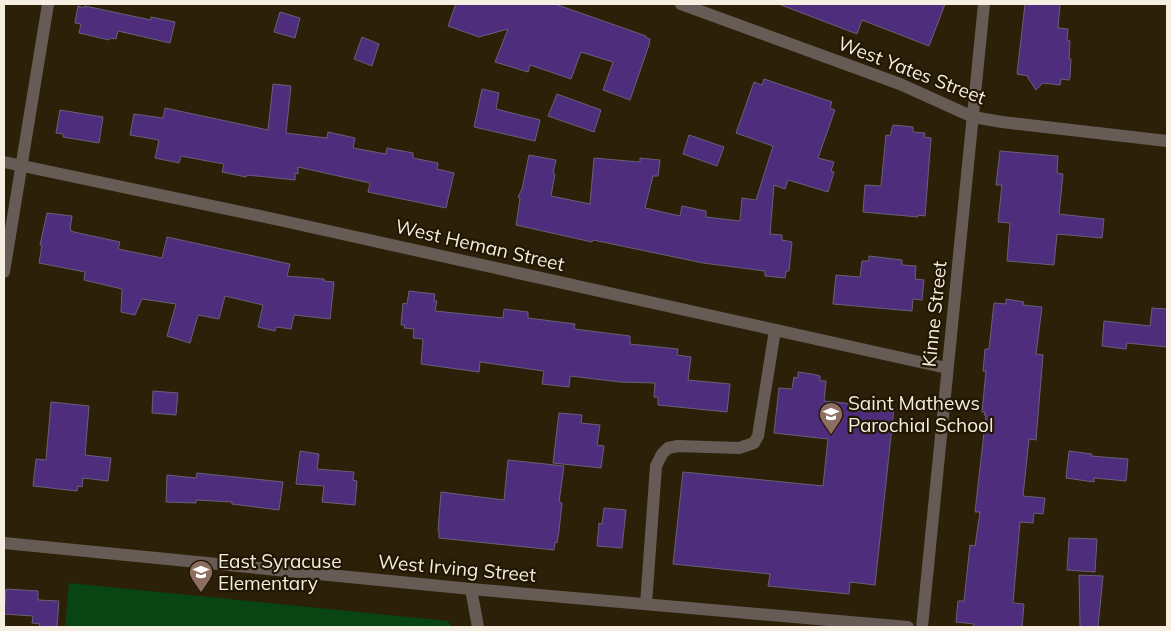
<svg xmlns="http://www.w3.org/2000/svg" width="1171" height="631" font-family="Mulish,sans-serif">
	<rect width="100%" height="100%" fill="#2c2009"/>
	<!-- green -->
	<path fill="#094413" d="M69 583 448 621 451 627H65Z"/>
	<!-- building -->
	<g fill="#4e2d7c" stroke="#686079">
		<path d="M456 4H555L646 36 645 37 650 39 649 45 630 100 603 90 613 62 581 52 571 79 530 65 528 72 495 62 508 29 479 37 448 26Z"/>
		<path d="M782 4H945L929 46 862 20 857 34 781 5Z"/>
		<path d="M1025 4H1060L1058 28 1068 29 1067 40 1070 41 1069 59H1071L1070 78 1069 80 1061 79 1060 85 1043 83 1036 90 1028 78V76L1017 74Z"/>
		<path d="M78 6 84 8 85 6 151 20V17L175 22 170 43 118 31 116 39 110 38 109 40 79 33 81 24 75 23Z"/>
		<path d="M280 12 300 18 295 38 274 32Z"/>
		<path d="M362 37 379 44 372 66 354 59Z"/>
		<path d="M764 79 832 102 830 108 835 110 818 158 834 162 831 171 834 172 828 192 788 180 785 189 774 185 770 234 782 235V240L792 242 789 271H786L785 278 765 276V271L703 263 593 240 592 242 516 225 520 199 518 197 522 189 529 155 556 160 553 173 555 174 551 196 590 204 594 158 640 162V158L660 160 658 176H653L645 208 680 216 682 206 706 211V217L740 221 742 198 756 200 773 146 736 133 754 82 762 85Z"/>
		<path d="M273 84 291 86 286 133 327 138 328 132 355 138 353 148 386 154 387 148 413 153V158L438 163 437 169 454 173 446 208 368 192 370 183 298 167V174L295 173V180L247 175 246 177 222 172 224 164 181 156 179 163 155 158 159 140 130 135 134 114 163 118 165 108 268 130Z"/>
		<path d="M482 89 499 93 496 109 540 120 535 141 474 127Z"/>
		<path d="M557 94 601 110 594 132 548 116Z"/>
		<path d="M60 110 103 117 99 143 63 137V134L56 133Z"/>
		<path d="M893 125 913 127V132L925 133 924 137 931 138 925 216 918 215V217L863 212 865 185 881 186 886 135 890 136Z"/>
		<path d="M689 135 724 147 717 166 683 154Z"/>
		<path d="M1000 151 1058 156 1057 173 1063 174 1059 214 1104 219 1102 238 1057 234 1054 265 1007 261 1010 223 998 222 1002 185H996Z"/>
		<path d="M47 213 72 216 70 230 74 232 120 242 118 249 162 258 167 237 290 264 287 276 324 279V281L334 282 330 319 294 315 291 329 276 327 275 331 258 327 263 305 225 296 219 319 198 315 190 343 167 336 176 304 142 299 135 315 121 312 122 289 84 280 85 272 39 263 42 245H40Z"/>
		<path d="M869 256 902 260V265L916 266 915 279 924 280 922 300 913 299 912 311 833 304 836 275 860 277 862 261H869Z"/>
		<path d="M409 291 435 294 434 301H437L435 311 503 318 504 309 528 312V318L575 324 574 329 630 336V344L678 349 677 355 691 357 688 380 730 384 727 412 658 405V397H654L655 383 620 382 570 376 569 387 542 384 544 371 480 362 479 372 421 364 423 339 413 338 414 329 404 328 405 325H401L403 303 407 304Z"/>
		<path d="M1006 299 1024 302 1023 305 1042 307 1036 354 1043 355 1036 440 1029 439 1023 496 1045 498 1043 514 1034 513 1033 523 1020 522 1013 603 1024 604 1022 627H974V624L956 622 958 601H964L970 545 975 546 980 512H975L986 415H984L985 412H982L986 371H983L985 349H989L994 303 1006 304Z"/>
		<path d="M1152 308 1167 309V347L1127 343 1126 349 1102 346 1104 321 1150 326Z"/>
		<path d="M798 372 812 374 820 376V381H826L824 401 894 408 875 585 850 582 849 594 768 586 770 574 673 564 683 472 823 486 828 439 774 433 779 388 792 389 794 377 798 378Z"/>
		<path d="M153 391 178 393 176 415 152 413Z"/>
		<path d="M51 402 89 406 85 455 111 458 108 481 83 478 82 487 78 486 77 491 33 486 36 459 46 460Z"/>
		<path d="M559 413 582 415 581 423 600 425 597 445 604 446 601 468 553 463Z"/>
		<path d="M300 451 319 454 317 469 354 472 353 480 357 481 355 505 322 502 324 486 296 484Z"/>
		<path d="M1069 451 1092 454 1091 456 1128 459 1126 481 1094 478V482L1066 478Z"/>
		<path d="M508 460 564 466 559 502 562 503 559 531 557 543 555 542 554 550 439 538V531H438L441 492 504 500Z"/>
		<path d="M197 473 283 482 279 510 232 504V502L196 500V503L166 502 167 475 196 478Z"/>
		<path d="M604 508 626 510 622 548 597 546 599 523 602 524Z"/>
		<path d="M1069 538 1097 539 1095 572 1067 570Z"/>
		<path d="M1079 575 1103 576 1098 627H1080Z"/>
		<path d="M6 589 38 591V600L59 601 57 627H39L40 624 32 623 33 616 4 614Z"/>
	</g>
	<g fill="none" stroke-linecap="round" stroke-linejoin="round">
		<!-- service -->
		<g stroke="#675b56" stroke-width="12">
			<path d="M471 589 478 627"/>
			<path d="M646 604 656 466 662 454 668 448 678 446 739 448 754 443 758 436 775 330"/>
		</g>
		<!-- minor -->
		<g stroke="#675b56" stroke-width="12">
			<path d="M681 4 900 84 973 117 1002 122 1167 141"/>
			<path d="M4 162 279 220 947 368"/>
			<path d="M4 272 48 4"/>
			<path d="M4 543 471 589 908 627"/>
		</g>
		<!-- tertiary -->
		<path stroke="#675b56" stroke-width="12" d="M922 627 984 4"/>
	</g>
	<!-- icons -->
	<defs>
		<g id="school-pin" transform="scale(1.25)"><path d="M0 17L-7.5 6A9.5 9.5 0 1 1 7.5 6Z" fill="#8d6e63" stroke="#221702"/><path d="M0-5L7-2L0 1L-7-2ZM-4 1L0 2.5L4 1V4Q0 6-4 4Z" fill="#fff"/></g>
	</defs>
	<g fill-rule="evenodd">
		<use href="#school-pin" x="831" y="414"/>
		<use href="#school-pin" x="201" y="572"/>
	</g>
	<g text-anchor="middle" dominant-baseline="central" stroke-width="4.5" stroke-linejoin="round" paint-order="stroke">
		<!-- street labels -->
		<g font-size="19" fill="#f6eee1" stroke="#221702">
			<text transform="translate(912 70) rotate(21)">West Yates Street</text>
			<text transform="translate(480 245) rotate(13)">West Heman Street</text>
			<text transform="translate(934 314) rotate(-84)">Kinne Street</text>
			<text transform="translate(457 568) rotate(5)">West Irving Street</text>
		</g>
		<!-- poi labels -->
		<g font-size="19" fill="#f6eee1" stroke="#221702" text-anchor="start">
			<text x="848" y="403">Saint Mathews<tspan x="848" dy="22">Parochial School</tspan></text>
			<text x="218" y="561">East Syracuse<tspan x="218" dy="22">Elementary</tspan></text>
		</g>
	</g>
	<!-- border -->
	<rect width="1171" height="631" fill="none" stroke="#f6eee1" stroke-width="10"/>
</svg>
